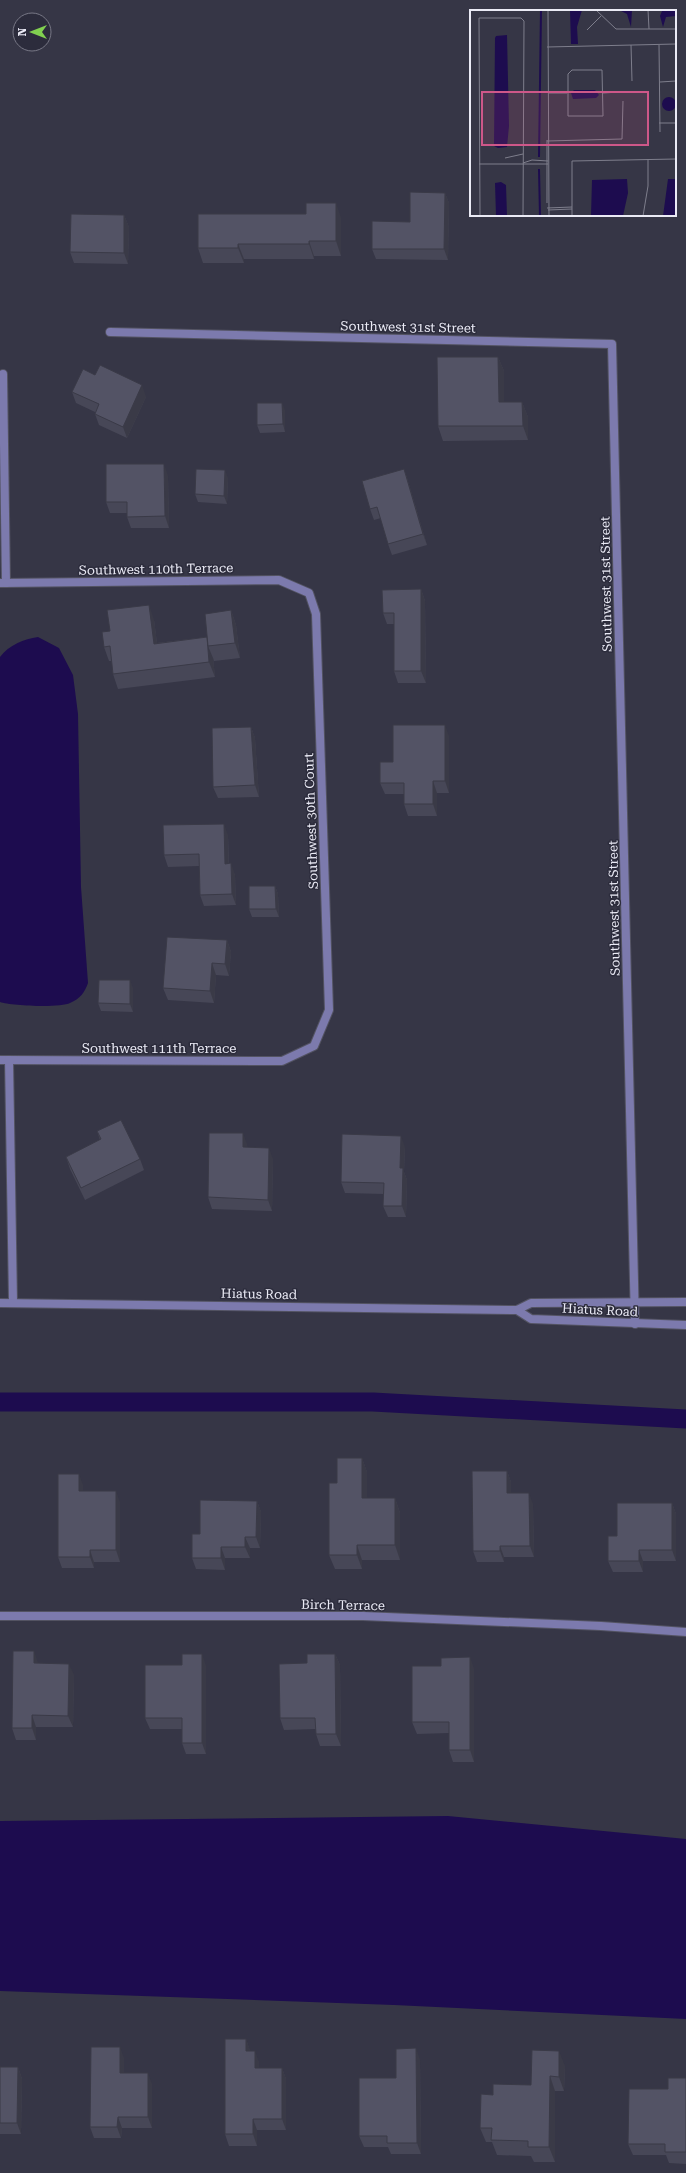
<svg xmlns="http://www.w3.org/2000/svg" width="686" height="2173" font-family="'Roboto Serif',serif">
	<rect width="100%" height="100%" fill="#363646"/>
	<!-- water -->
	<g fill="#1d0c4f">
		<path d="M38 637 59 648 73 675 78 714 81 887 88 983C85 992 80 999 70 1003 61 1008 11 1006 0 1002V657C9 645 24 639 38 637Z"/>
		<path d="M448 1816 686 1839V2019L394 2005 0 1991V1821Z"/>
	</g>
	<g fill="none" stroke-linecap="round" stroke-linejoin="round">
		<!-- canal -->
		<path stroke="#1d0c4f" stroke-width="19" d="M0 1402H373L686 1419"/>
		<!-- minor casing -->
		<g stroke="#535362" stroke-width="10">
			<g id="minor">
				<path d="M110 332 612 344 635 1324"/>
				<path d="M3 374 6 583"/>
				<path d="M0 583 279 580 309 593 316 614 329 1010 314 1046 282 1061 0 1060"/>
				<path d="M9 1060 13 1302"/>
				<path d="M0 1616H363L601 1626 686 1632"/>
			</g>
		</g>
		<!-- tertiary casing -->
		<g stroke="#535362" stroke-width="10">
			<g id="tertiary">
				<path d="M0 1303 517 1310 531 1303 686 1302"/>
				<path d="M517 1310 531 1319 686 1325"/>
			</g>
		</g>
		<!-- minor -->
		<use href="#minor" stroke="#7c7aad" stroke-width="8"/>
		<!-- tertiary -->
		<use href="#tertiary" stroke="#7c7aad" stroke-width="8"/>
	</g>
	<!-- wall -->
	<g fill="#474757">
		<path d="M445 193 449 203 448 260 376 259 372 249 410 222Z"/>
		<path d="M124 215 129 227 128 264 74 263 70 252Z"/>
		<path d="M341 218V256H314V259H244V263H203L198 248Z"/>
		<path d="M498 357 504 371V402H522L528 417V440L443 441 438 426Z"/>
		<path d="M95 375 146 397 127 438 99 425 95 414V412L76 403 72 392Z"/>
		<path d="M285 410V432L260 433 257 425Z"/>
		<path d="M404 469 408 481 427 545 392 555 388 544 381 518 374 520 370 509Z"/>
		<path d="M168 476 169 528H131L127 517V513H110L106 502Z"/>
		<path d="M228 478 227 504 198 502 195 494Z"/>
		<path d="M421 589 425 601 426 683H398L394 671V624H387L383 613Z"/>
		<path d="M231 610 236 625 240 658 214 661 213 658 215 677 118 689 113 674 112 661H109L104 647 110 631 154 620 157 643 207 637 208 640Z"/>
		<path d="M251 727 255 738 259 797 218 798 213 787Z"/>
		<path d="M449 736V793H437V816H408L404 804V794H385L380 783 393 762Z"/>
		<path d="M228 835 229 863 235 875 236 905 204 906 200 895 199 866 168 867 164 855Z"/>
		<path d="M275 886 278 894 279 917H252L249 909Z"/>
		<path d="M227 940 231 952 229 976 216 975 214 1003 168 1000 163 988Z"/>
		<path d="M133 988V1012L101 1011 98 1003Z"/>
		<path d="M97 1131 140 1159 144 1170 85 1200 70 1169 66 1157 100 1140Z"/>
		<path d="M247 1144V1147L273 1159 272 1211 212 1209 208 1197Z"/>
		<path d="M405 1147 404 1172 407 1180 406 1217H388L383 1206 384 1194 345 1193 341 1182Z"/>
		<path d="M362 1458 367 1472V1498H395L400 1513V1560H362V1569H335L329 1555 337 1483Z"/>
		<path d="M507 1471 511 1482V1493L533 1504 534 1557H504V1562H477L473 1551Z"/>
		<path d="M83 1485V1491L120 1502V1562H94V1568H62L58 1557Z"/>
		<path d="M257 1501 261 1512 260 1548H250V1558H225V1570L196 1569 192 1558 200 1534Z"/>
		<path d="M672 1503 676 1514V1561H643V1572H613L608 1561 617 1536Z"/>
		<path d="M335 1654 340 1665 341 1746H320L316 1734V1729L284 1730 280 1718 307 1663Z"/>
		<path d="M38 1663 74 1675 73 1727H36V1740H16L12 1728Z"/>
		<path d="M206 1666V1754H186L182 1743V1729H150L145 1718Z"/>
		<path d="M474 1669V1762H453L449 1750V1733L417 1734 412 1722Z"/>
		<path d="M246 2039 250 2051 259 2062V2068H282L286 2079V2130H257V2146H229L225 2134Z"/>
		<path d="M124 2058V2073L152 2084V2128H122L121 2138H94L90 2127Z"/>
		<path d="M420 2060 421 2154H391L388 2147H364L359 2136 396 2078Z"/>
		<path d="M565 2066 564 2091H555V2162H534L531 2156 497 2155 492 2142H486L480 2128 493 2095 531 2085Z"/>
		<path d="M0 2067H18L22 2079 21 2134H0Z"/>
		<path d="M686 2078V2164L669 2163 666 2155H633L628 2144 668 2089Z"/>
	</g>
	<!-- shaded-wall -->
	<g fill="#3a3a47">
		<path d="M445 193 449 203 448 260 444 249Z"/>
		<path d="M336 203 341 218V256L336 241Z"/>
		<path d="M124 215 129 227 128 264 124 253Z"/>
		<path d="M309 241 314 256V259L309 244Z"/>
		<path d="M238 244 244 259V263L238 248Z"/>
		<path d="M498 357 504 371V417L499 402Z"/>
		<path d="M142 385 146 397 127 438 123 427Z"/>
		<path d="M522 402 528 417V440L523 426Z"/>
		<path d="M282 403 285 410V432L283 424Z"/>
		<path d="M164 464 168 476 169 528 165 516Z"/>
		<path d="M404 469 408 481 427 545 423 534Z"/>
		<path d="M225 470 228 478 227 504 224 496Z"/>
		<path d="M421 589 425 601 426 683 421 671Z"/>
		<path d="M149 605 154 620 159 658 154 644Z"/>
		<path d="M231 610 236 625 240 658 235 643Z"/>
		<path d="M207 637 210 646H208L213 658 215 677 209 662Z"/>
		<path d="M445 725 449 736V793L445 781Z"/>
		<path d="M251 727 255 738 259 797 255 785Z"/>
		<path d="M433 781 437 793V816L433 804Z"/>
		<path d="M224 824 228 835 229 875 225 864Z"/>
		<path d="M231 863 235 875 236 905 232 894Z"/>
		<path d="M275 886 278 894 279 917 276 909Z"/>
		<path d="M227 940 231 952 229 976 225 964Z"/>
		<path d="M212 963 216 975 214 1003 210 991Z"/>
		<path d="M130 980 133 988V1012L130 1004Z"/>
		<path d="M243 1133 247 1144V1159L243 1147Z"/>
		<path d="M401 1136 405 1147 404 1172 407 1180 406 1217 402 1206 400 1168Z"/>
		<path d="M269 1148 273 1159 272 1211 268 1200Z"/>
		<path d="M362 1458 367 1472V1513L362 1498Z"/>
		<path d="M507 1471 511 1482V1505L507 1493Z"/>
		<path d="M79 1474 83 1485V1502L79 1491Z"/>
		<path d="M116 1491 120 1502V1562L116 1550Z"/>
		<path d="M529 1493 533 1504 534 1557 530 1546Z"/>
		<path d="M395 1498 400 1513V1560L395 1545Z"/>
		<path d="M257 1501 261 1512 260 1548 256 1537Z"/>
		<path d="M672 1503 676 1514V1561L672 1550Z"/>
		<path d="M245 1537 250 1548V1558L245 1547Z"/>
		<path d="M357 1545 362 1560V1569L357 1555Z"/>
		<path d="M500 1546 504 1557V1562L500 1551Z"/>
		<path d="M221 1547 225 1558V1570L221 1558Z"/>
		<path d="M90 1550 94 1562V1568L90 1557Z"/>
		<path d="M639 1550 643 1561V1572L639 1561Z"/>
		<path d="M34 1651 38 1663H34Z"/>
		<path d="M202 1654 206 1666V1754L202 1743Z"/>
		<path d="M335 1654 340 1665 341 1746 336 1734Z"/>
		<path d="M470 1657 474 1669V1762L470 1750Z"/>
		<path d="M69 1664 74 1675 73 1727 68 1716Z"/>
		<path d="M32 1715 36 1727V1740L32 1728Z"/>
		<path d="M246 2039 250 2050V2062L246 2051Z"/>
		<path d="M120 2047 124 2058V2084L120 2073Z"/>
		<path d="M416 2048 420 2060 421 2154 417 2143Z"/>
		<path d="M255 2051 259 2062V2079L255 2068Z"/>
		<path d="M559 2051 565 2066 564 2091 559 2077Z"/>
		<path d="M18 2067 22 2079 21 2134 17 2123Z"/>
		<path d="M282 2068 286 2079V2130L282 2119Z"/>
		<path d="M148 2073 152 2084V2128L148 2117Z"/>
		<path d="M550 2076 555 2091V2162L549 2147Z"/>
		<path d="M118 2117 122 2128 121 2138 117 2127Z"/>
		<path d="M253 2119 257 2130V2146L253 2134Z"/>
	</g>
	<!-- building -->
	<g fill="#535365" stroke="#3a3a47">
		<path d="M410 192 445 193 444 249H372V221L410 222Z"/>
		<path d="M306 203H336V241H309V244H238V248H198V214H306Z"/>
		<path d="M71 214 124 215V253L70 252Z"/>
		<path d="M437 357H498L499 402H522L523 426H438Z"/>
		<path d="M100 365 142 385 123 427 95 414 99 404 72 392 83 369 95 375Z"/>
		<path d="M257 403H282L283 424 257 425Z"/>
		<path d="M106 464H164L165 516 127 517V502H106Z"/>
		<path d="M196 469 225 470 224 496 195 494Z"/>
		<path d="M404 469 423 534 388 544 377 507 370 509 362 481Z"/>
		<path d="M421 589V671H394V613H383L382 590Z"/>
		<path d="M149 605 154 644 207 637 209 662 113 674 110 646 104 647 102 632 110 631 107 610Z"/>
		<path d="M231 610 235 643 208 646 205 614Z"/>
		<path d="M393 725H445V781H433V804H404V783H380V762H393Z"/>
		<path d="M251 727 255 785 213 787 212 728Z"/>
		<path d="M224 824 225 864 231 863 232 894 200 895 199 854 164 855 163 825Z"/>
		<path d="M249 886H275L276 909H249Z"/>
		<path d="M167 937 227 940 225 964 212 963 210 991 163 988Z"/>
		<path d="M99 980H130V1004L98 1003Z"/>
		<path d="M121 1120 140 1159 81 1188 66 1157 101 1139 97 1131Z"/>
		<path d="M209 1133H243V1147L269 1148 268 1200 208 1197Z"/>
		<path d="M342 1134 401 1136 400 1168H403L402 1206H383L384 1183 341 1182Z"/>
		<path d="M337 1458H362V1498H395V1545H357V1555H329V1483H337Z"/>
		<path d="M472 1471H507V1493H529L530 1546H500V1551H473Z"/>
		<path d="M58 1474H79V1491H116V1550H90V1557H58Z"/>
		<path d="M200 1500 257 1501 256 1537H245V1547H221V1558H192V1534H200Z"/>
		<path d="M617 1503H672V1550H639V1561H608V1536H617Z"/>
		<path d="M13 1651H34V1663L69 1664 68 1716 32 1715V1728H12Z"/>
		<path d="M182 1654H202V1743H182V1718H145V1665H182Z"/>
		<path d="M307 1654H335L336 1734H316L315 1718H280L279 1664 307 1663Z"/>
		<path d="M470 1657V1750H449V1722H412V1666H441V1658Z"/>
		<path d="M225 2039H246V2051H255V2068H282V2119H253V2134H225Z"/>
		<path d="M91 2047H120V2073H148V2117H118L117 2127H90Z"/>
		<path d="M416 2048 417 2143H387V2136H359V2078H396V2049Z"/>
		<path d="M532 2050 559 2051V2077L550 2076 549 2147H528V2141L491 2140 492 2128H480L481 2094 493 2095V2084L531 2085Z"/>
		<path d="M0 2067H18L17 2123H0Z"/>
		<path d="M668 2078H686V2152H665V2144H628L629 2089H668Z"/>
	</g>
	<g text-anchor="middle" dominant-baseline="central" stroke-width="3" stroke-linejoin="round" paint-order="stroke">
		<!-- street labels -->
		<g font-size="13" fill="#eaeaf5" stroke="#2c2c3c">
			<text transform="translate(408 327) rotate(1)">Southwest 31st Street</text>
			<text transform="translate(156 569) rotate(-1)">Southwest 110th Terrace</text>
			<text transform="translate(606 584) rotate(-91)">Southwest 31st Street</text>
			<text transform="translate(311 821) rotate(-92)">Southwest 30th Court</text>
			<text transform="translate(614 908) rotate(-91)">Southwest 31st Street</text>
			<text x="159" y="1048">Southwest 111th Terrace</text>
			<text transform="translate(259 1294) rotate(1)">Hiatus Road</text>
			<text transform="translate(600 1310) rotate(3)">Hiatus Road</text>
			<text transform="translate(343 1605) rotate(1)">Birch Terrace</text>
		</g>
	</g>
	<!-- overview -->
	<g transform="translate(470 10)">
		<rect width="206" height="206" fill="#363646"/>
		<path d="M100 0H112L107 17 108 34H101ZM149 0H162L161 17 157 4ZM192 1H206V6L196 7 193 17 190 6ZM37 25 39 116 37 137 28 138 24 136 25 28 26 26ZM104 80H125L129 85 126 88 103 89 101 83ZM192 94a7 7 0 1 1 14 0a7 7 0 1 1-14 0ZM157 169 158 183 153 206H121L122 170ZM198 169H206V206H193ZM31 172 36 175 37 206H26L25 173Z" fill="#1d0c4f"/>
		<path fill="none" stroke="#1d0c4f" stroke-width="2" d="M69 147 71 0M69 159 70 206"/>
		<path fill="none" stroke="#7e7e8c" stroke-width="1" d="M78 0 79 206M126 0 146 19H206M178 0 179 19M117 20 131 6M161 35 162 71M189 35 190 122M77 37 206 34M102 60H132L133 106H98V64ZM190 72 206 71M79 83H97M133 83 149 82M189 113H206M77 131 152 129 153 91M35 148 53 144M53 153 62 150 78 151M9 154H78M77 193V130M77 198 102 197M78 200 102 199M10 206 9 8H51L54 11 53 206M102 206V151L206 149M173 206 178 176V149"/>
		<path fill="#ce5789" fill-opacity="0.15" stroke="#ce5789" stroke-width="2" d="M12 82H178V135H12Z"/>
		<rect width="206" height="206" fill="none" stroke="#eaeaf5" stroke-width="2"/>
	</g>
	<!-- north arrow -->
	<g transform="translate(32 32) rotate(270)"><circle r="19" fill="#2c2c3c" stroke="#787886"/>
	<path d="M0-3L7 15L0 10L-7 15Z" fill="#81d050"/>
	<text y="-6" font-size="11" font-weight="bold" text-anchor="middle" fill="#eaeaf5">N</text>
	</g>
</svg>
